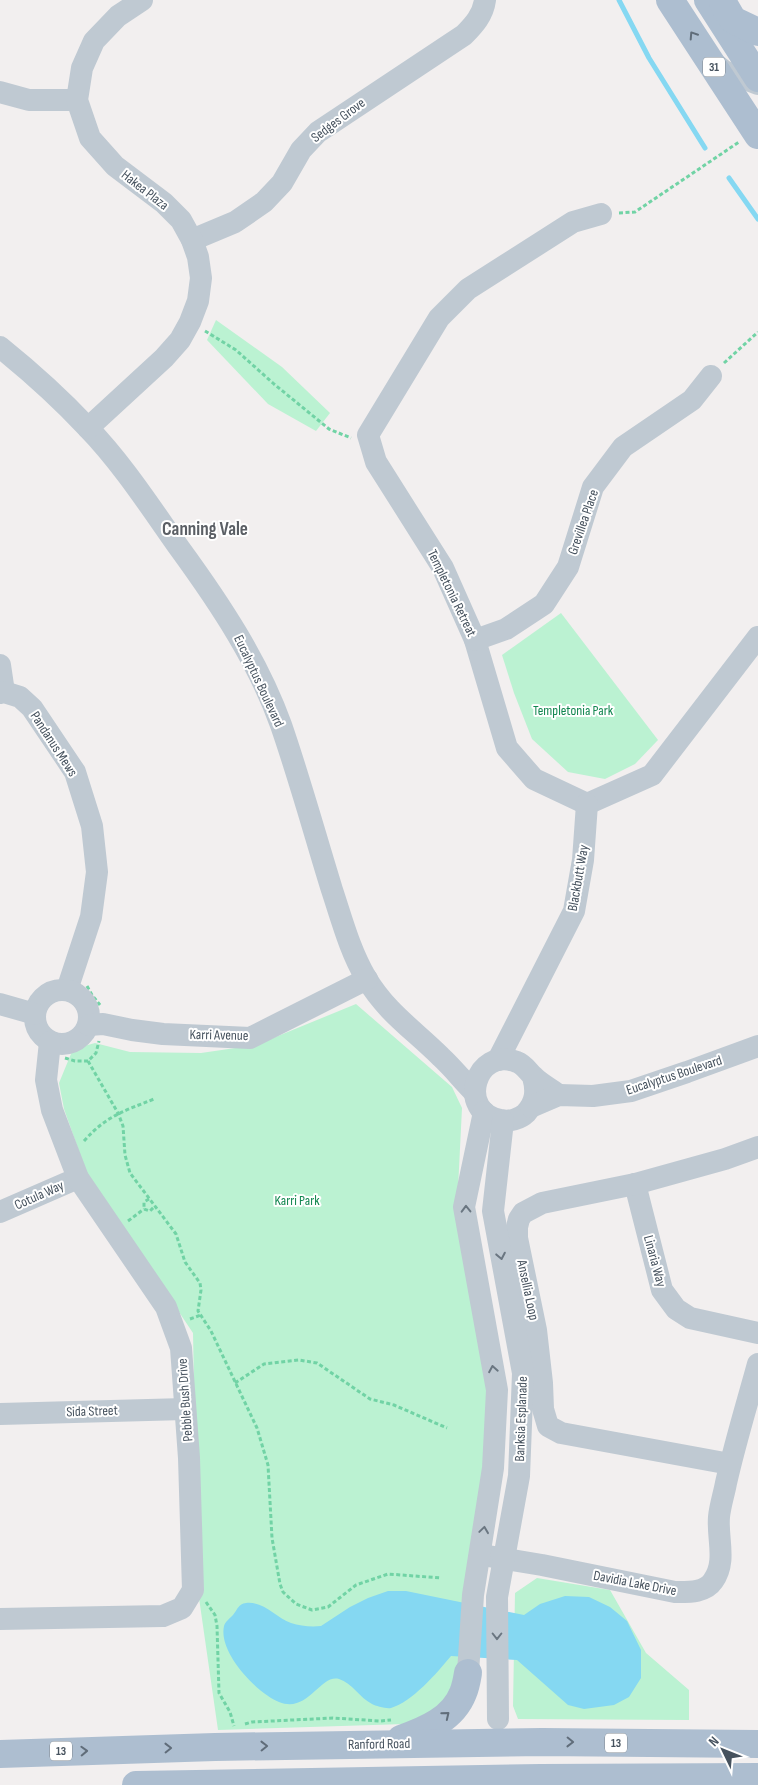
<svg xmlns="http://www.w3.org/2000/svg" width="758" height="1785" font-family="'Sofia Sans Condensed',sans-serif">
	<rect width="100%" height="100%" fill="#f2efef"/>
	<!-- green -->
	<g fill="#bbf2d2">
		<path d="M216 320 282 367 330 413 316 431 268 404 207 340Z"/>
		<path d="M561 613 658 740 635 764 605 779 568 772 532 739 514 693 502 655Z"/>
		<path d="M356 1004 452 1087 462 1108 457 1209 490 1377V1471L457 1683C442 1703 430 1717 405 1724L218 1730 198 1591 193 1333 87 1174 64 1109 59 1083 73 1049 95 1043 130 1052 201 1053 256 1045Z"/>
		<path d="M537 1578 610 1590 646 1653 689 1690V1720L518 1719 513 1706 515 1593Z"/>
	</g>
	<!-- water -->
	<path fill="#85d8f2" d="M388 1591H406L524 1615 540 1604 565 1596 589 1597 610 1607 627 1621 641 1650V1678L629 1697 614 1705 584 1709 568 1705 517 1660 451 1656C437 1673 412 1702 391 1708 386 1709 376 1706 372 1704 360 1698 352 1683 339 1679 320 1674 308 1714 279 1702 257 1693 218 1653 224 1626 225 1622 230 1618 233 1615 238 1609 238 1604 246 1603 264 1601 276 1618 291 1623 300 1626 311 1627 321 1626L350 1607 368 1598Z"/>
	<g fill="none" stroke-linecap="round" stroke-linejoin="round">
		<!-- stream -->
		<g stroke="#85d8f2" stroke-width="5">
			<path d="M619 0 649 58 705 148"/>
			<path d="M729 178 758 219"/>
		</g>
		<!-- path -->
		<g stroke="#71d3a5" stroke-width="3" stroke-dasharray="4 2.5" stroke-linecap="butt">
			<path d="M619 213 635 212 739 142"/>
			<path d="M205 331 236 350 274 384 329 429 351 438"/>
			<path d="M724 363 758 332"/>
			<path d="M87 986 92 995 100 1005"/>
			<path d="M65 1058 75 1061H88L96 1053 99 1041"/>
			<path d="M88 1061 118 1113 123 1126 125 1155 130 1173 176 1234 185 1262 200 1283 201 1290 198 1311 211 1331 257 1428 268 1465 272 1538 280 1584 283 1592 296 1604 312 1610 328 1607 356 1585 388 1574 441 1578"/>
			<path d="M84 1141C106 1116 124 1111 154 1099"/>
			<path d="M149 1199 144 1202V1209L150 1211 155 1206"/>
			<path d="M128 1221 144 1209"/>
			<path d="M190 1319 201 1315"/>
			<path d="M235 1383 264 1364 299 1360 317 1363 370 1399 394 1405 447 1428"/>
			<path d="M206 1602 215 1615 217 1626 219 1693 230 1712 234 1726"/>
			<path d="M245 1724 252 1722 333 1718 380 1721 391 1720"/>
		</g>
		<!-- minor -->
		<g stroke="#bfc9d2" stroke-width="22">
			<path d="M710 60 724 71 758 84"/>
			<path d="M0 92 29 100H77"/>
			<path d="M601 214 573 222 468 289 439 318 368 435 376 462 443 568 475 640 507 748 534 779 587 804 652 775 758 637"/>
			<path d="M192 240 235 222 264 202 282 183 301 150 318 132 464 35C474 25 483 15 485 0"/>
			<path d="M0 347C31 372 60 398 87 427 122 463 151 508 180 549 220 604 258 661 281 725 300 780 315 835 332 890 342 920 350 951 366 978 387 1013 414 1030 441 1057 453 1068 463 1081 475 1093"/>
			<path d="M88 428 164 358 180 340 190 322 198 301 201 278 198 257 192 240 181 220 164 203 115 166 90 138 77 100 82 68 94 41 118 16 142 0"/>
			<path d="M475 640 506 629 544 604 568 567 593 487 623 447 692 400 711 376"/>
			<path d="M0 665 4 692"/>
			<path d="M0 693 4 692 20 697 32 708 75 772 92 826 97 872 91 917 67 990"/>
			<circle cx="62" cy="1017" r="27"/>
			<path d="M0 1004 35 1014"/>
			<path d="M89 1025 103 1024 132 1030 163 1034 250 1038 367 979"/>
			<path d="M498 1060 574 911 583 860 587 804"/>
			<path d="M533 1077C537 1091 536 1102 526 1113 520 1119 509 1122 501 1120 456 1113 475 1045 517 1062 525 1065 528 1072 534 1077 541 1084 551 1089 559 1095"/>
			<path d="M531 1107 559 1095 593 1096 631 1091 687 1072 758 1046"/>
			<path d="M635 1184 662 1290 676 1309 690 1318 758 1333"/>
			<path d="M0 1212 78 1178"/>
			<path d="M0 1414 185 1409"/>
			<path d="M730 1464 561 1433 548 1426 543 1409 542 1383 536 1330 517 1238V1227L519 1219 523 1213 542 1203 635 1184 725 1159 758 1147"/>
			<path d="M488 1556 542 1565 675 1592C688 1592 705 1593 713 1581 727 1562 717 1538 719 1517 720 1506 724 1494 726 1483 735 1443 747 1404 758 1364"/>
			<path d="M0 1619 163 1616 182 1608 193 1590 189 1458 181 1348 166 1307 78 1178 52 1110 46 1080 50 1042"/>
			<path d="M468 1673 473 1595 493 1468 497 1390 464 1207 484 1112"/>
			<path d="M498 1719 497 1597 519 1476 523 1373 493 1211 503 1121"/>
		</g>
		<!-- major -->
		<g stroke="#adbed0" stroke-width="28">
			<path d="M670 0 758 135"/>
			<path d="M708 0 758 78"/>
			<path d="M723 3 733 20 758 32"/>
			<path d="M401 1739C426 1730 453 1719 463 1693 466 1686 467 1679 468 1673"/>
			<path d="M0 1754 215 1747 542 1742 758 1744"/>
			<path d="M136 1785 540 1778 758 1777"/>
		</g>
	</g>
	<!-- one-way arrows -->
	<defs><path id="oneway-chevron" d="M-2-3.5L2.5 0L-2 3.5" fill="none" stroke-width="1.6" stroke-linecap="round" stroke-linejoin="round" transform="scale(1.25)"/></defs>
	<g stroke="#606d7a">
		<use href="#oneway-chevron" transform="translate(693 35) rotate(-123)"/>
		<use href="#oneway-chevron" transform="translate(446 1715) rotate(-39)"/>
		<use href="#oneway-chevron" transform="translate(570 1742) rotate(1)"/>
		<use href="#oneway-chevron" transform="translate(264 1746) rotate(-1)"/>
		<use href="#oneway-chevron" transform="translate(168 1748) rotate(-1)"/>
		<use href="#oneway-chevron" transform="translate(84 1751) rotate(-2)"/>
	</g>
	<g stroke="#6a7681">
		<use href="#oneway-chevron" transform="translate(466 1209) rotate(-91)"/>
		<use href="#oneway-chevron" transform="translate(501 1256) rotate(79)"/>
		<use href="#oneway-chevron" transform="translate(493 1369) rotate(-100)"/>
		<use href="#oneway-chevron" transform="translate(484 1530) rotate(-82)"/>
		<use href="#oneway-chevron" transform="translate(497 1636) rotate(90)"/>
	</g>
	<g text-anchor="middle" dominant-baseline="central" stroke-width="4" stroke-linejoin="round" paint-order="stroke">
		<!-- shield labels -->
		<g fill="#fff" stroke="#7e868e" stroke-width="1">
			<rect x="703" y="57.5" width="22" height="19" rx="4"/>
			<rect x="605" y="1733.5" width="22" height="19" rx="4"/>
			<rect x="50" y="1741.5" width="22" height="19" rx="4"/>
		</g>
		<g font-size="12" font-weight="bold" fill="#46525e">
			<text x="714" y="67">31</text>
			<text x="616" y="1743">13</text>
			<text x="61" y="1751">13</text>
		</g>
		<!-- street labels -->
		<g font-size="14" fill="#46525e" stroke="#fff">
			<text transform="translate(338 120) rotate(-37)">Sedges Grove</text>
			<text transform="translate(145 190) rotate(38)">Hakea Plaza</text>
			<text transform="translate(583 522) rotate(-71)">Grevillea Place</text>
			<text transform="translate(452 593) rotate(64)">Templetonia Retreat</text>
			<text transform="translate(259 681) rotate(65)">Eucalyptus Boulevard</text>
			<text transform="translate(54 744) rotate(57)">Pandanus Mews</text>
			<text transform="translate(578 878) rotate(-80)">Blackbutt Way</text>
			<text transform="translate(219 1035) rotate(1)">Karri Avenue</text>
			<text transform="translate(674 1075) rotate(-18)">Eucalyptus Boulevard</text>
			<text transform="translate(39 1195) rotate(-24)">Cotula Way</text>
			<text transform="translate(655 1261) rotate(75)">Linaria Way</text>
			<text transform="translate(528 1290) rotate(78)">Ansellia Loop</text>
			<text transform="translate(185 1400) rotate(-94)">Pebble Bush Drive</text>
			<text transform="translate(92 1411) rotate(-2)">Sida Street</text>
			<text transform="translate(521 1419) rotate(-88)">Banksia Esplanade</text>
			<text transform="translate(635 1583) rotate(11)">Davidia Lake Drive</text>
			<text transform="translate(379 1744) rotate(-1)">Ranford Road</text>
		</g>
		<!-- park labels -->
		<g font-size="14" fill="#11864f" stroke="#fff">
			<text x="573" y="710">Templetonia Park</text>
			<text x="297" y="1200">Karri Park</text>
		</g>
		<!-- district labels -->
		<g font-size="19" font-weight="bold" fill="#5b5f65" stroke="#fff">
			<text x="205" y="529">Canning Vale</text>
		</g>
	</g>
	<!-- north arrow -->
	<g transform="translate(723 1750) rotate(313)" stroke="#ffffff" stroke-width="4" paint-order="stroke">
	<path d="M0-4L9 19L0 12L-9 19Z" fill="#46525e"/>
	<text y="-8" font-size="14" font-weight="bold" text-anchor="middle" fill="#46525e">N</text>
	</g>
</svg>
